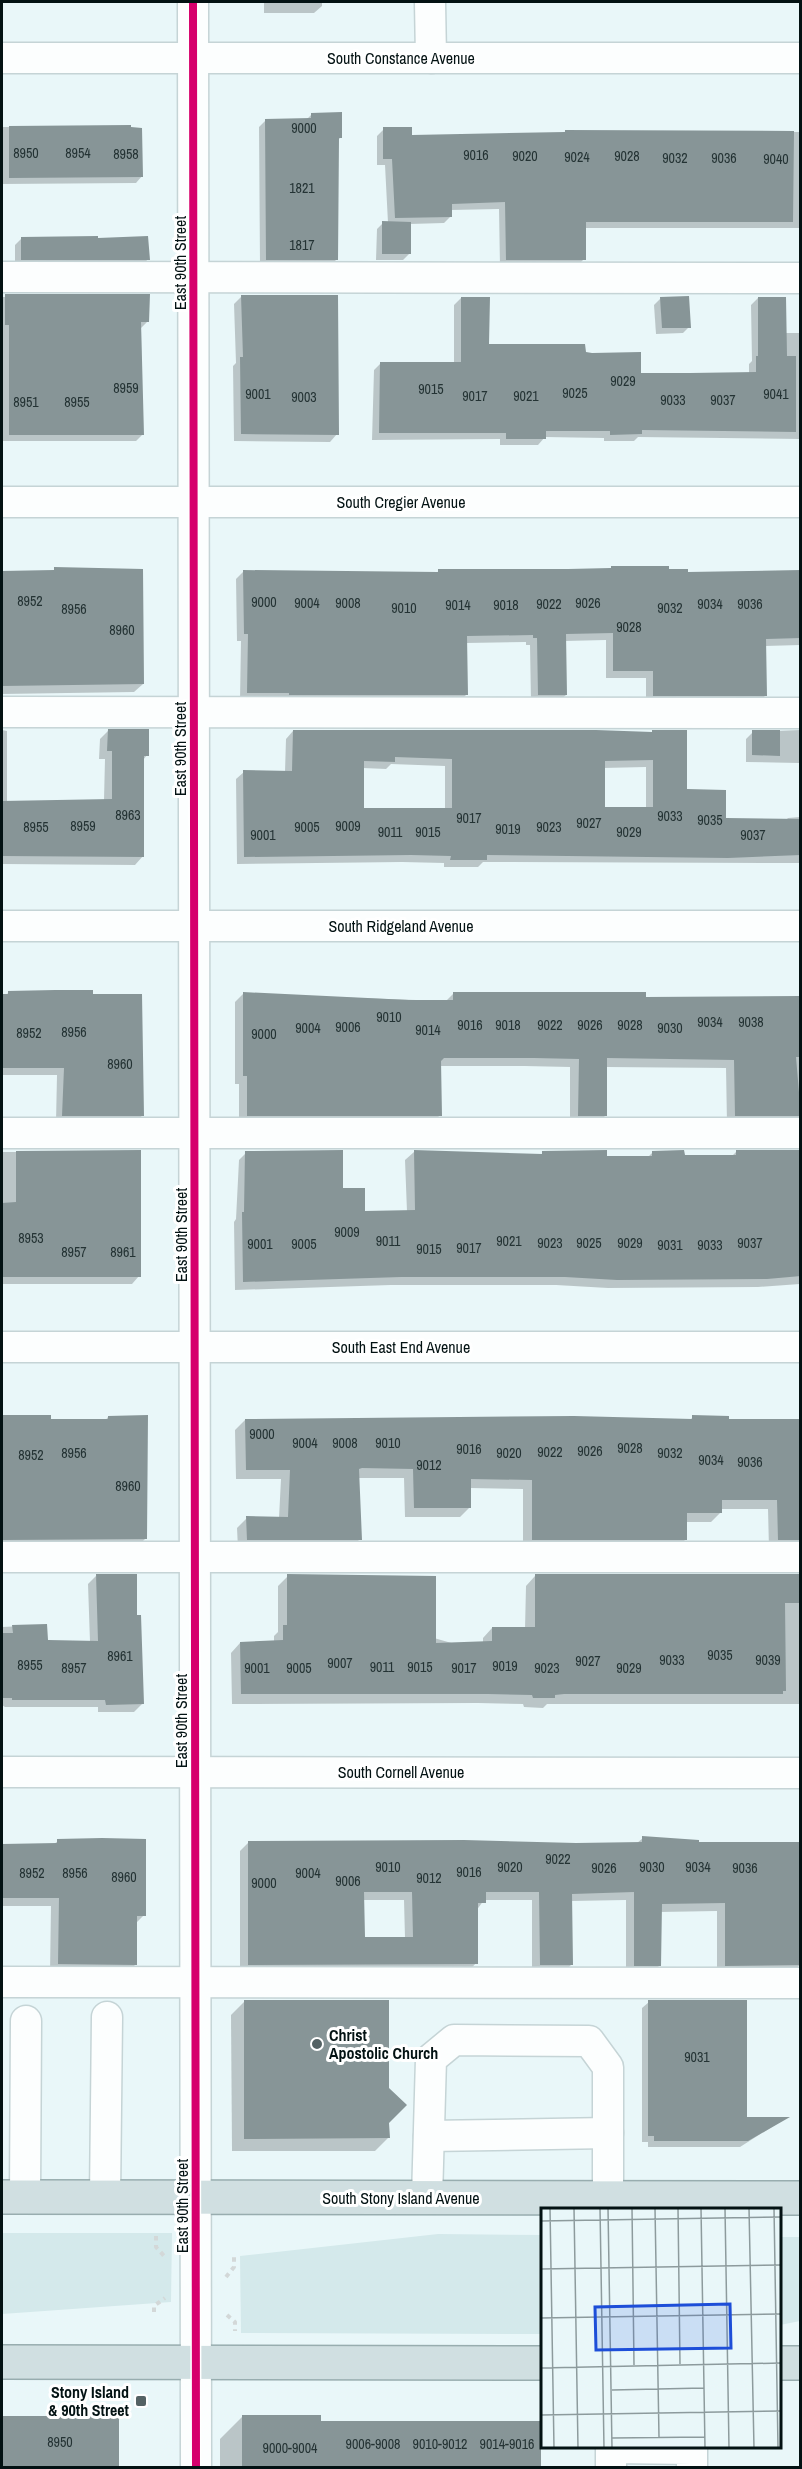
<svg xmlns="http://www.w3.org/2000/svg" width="802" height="2469" font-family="'Archivo Narrow',sans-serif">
	<rect width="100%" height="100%" fill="#e9f7f9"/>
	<!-- green -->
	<g fill="#d4e9eb">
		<path d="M2 2233H172L171 2302 2 2314Z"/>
		<path d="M438 2234 542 2235V2334L241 2333 240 2256Z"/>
		<path d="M780 2237H800V2321L780 2325Z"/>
	</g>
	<!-- shadow -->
	<g fill="#0003" fill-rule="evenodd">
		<path d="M264 2H322V6L314 13H264Z"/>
		<path d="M312 114 341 137 337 141 336 260 330 266H260L259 127 266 120H306Z"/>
		<path d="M2 127H129L142 176 136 183 2 184Z"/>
		<path d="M384 129 410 136 563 133 566 131 800 132V228H585L584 259 577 266 500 267 499 209 451 210V216L444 223 410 224V253L403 260H376L377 229 383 223H388L385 165H377V136Z"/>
		<path d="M21 239 97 240 148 259 142 266H15V245Z"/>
		<path d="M148 296 147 322 141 328 142 435 136 441H2V297Z"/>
		<path d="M242 296 337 434 330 442 234 441 233 366 236 363 234 304Z"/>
		<path d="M461 298 488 346 585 353 640 374 749 373V364L752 361 751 305 758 298 785 333H800V439L638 437 634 441H604V438L545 437 538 445H500V439L372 440 374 370 381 363H454V305Z"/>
		<path d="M661 298 689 327 683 333 656 334 654 305Z"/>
		<path d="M55 569 143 684 134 692 2 694V573L52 572Z"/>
		<path d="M244 571 436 573 439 571H668L686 573 800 572V645L765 646 766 695 758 703H646V678H606V640L565 641 566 695 558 702H531L530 645H526V642L466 643V695L459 702 240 700 241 641H237L236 579Z"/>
		<path d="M2 730 7 731V802L104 800 105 759H99L100 739 108 731 147 755 143 760V856L135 865 2 864Z"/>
		<path d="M800 730V768H799V763L746 762V739L753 732Z"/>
		<path d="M293 731 651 734 686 791 725 820H786L788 818 800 817V863L483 862 478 867H444V863L402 862 237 864 236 779 244 772H285L286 739ZM391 764 445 766V810L363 809V768L386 769ZM646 767V809L604 808 603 768Z"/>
		<path d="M9 993 143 1115 135 1122H56L57 1075H2V1098V996Z"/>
		<path d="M454 993 645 998H800V1127L727 1124 726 1068 606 1067V1115L597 1124H570V1067L524 1066H440V1115L432 1124H239V1084H235V1002L243 994 446 1001Z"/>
		<path d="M2 1152H140L139 1276 132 1284H2Z"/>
		<path d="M247 1152 341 1189 363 1212H407L405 1160 414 1152 540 1155 543 1153 606 1158H647L653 1152 683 1157H731L736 1152H800V1284L758 1287 608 1288 556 1285H391L235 1290 234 1222 236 1219 239 1160Z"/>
		<path d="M49 1416V1421H105L108 1417 145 1539 137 1547H2V1417Z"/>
		<path d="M693 1417 727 1421H800V1553L769 1549 768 1509H721V1512L711 1522H686V1539L676 1549H523V1489L470 1488V1507L460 1517H405L404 1478H358L360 1539 350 1549H238L237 1528 247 1518H279L281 1479H236L235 1430 245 1420 689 1421Z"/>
		<path d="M96 1576 142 1704 134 1712H98V1707H5L2 1705V1627L46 1625V1642H90L88 1584Z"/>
		<path d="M288 1576 434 1638 455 1644 483 1643V1638L492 1628 525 1629 526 1586 535 1576H800V1704H547L543 1708 524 1707 523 1704 478 1703 232 1704 231 1653 240 1643 274 1642V1636L278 1632V1586Z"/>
		<path d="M643 1838 715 1844 800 1965 791 1973 717 1974V1911L660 1912V1965L651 1974H626V1900L571 1901V1965L563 1973H532V1900H484L476 1911V1963L468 1972 240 1973V1851L248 1843 576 1845 637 1843ZM363 1900H404L405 1938H364Z"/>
		<path d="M58 1841 144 1915 135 1924 136 1964 127 1973H50L51 1906H2V1845H53Z"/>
		<path d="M244 2002 387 2122 388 2138 375 2151H232L231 2015Z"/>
		<path d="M649 2002 745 2118H786L740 2147H648V2142H642V2008Z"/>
		<rect x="2" y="2417" width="116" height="51"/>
		<path d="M242 2417 539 2468H220V2439Z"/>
	</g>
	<!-- building -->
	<g fill="#879597" fill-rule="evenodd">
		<path d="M342 112V138H339L338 260H266L265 119 311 118V113Z"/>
		<path d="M131 125V127L142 128 143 177 9 178V126Z"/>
		<path d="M383 127H412V135L565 132V130L794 131 793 222H586V260H506L505 202 452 204V217L395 218 392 159H383Z"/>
		<path d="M382 221 411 222V254H382Z"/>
		<path d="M98 236V238L148 236 150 260H21V237Z"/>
		<path d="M5 294H150L149 322H141L144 435H9V325H5Z"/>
		<path d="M241 295H338L339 435 241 434 240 357H243Z"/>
		<path d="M689 296 691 328H662L660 297Z"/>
		<path d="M461 297H490L489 344H585L586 352 592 353 641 352V373H690L756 372V356H758V297H786L787 356H796V432L642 430V434L610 435V431H546V439H506V433H379L380 362H461Z"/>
		<path d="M611 566H669V569H688V572L801 570V638L766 639 767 696H653V671H613V633L566 634 567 695H538L537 638H533V635L467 636 468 695H289V693H247L248 634H244L243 570 438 572V569H568L611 568Z"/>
		<path d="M54 567 143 569 144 684 2 686V571L54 570Z"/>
		<path d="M108 729H149V756H144V857L2 856V801L112 799V751H107Z"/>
		<path d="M293 730H596L652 732V730H687V789L726 790V818L801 819V855L728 858 487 855V860H450L451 856 411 855 244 857 243 770 292 771ZM395 757 452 759V808H364V761L395 762ZM653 760V807H605V761Z"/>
		<path d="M752 730H780V756L752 755Z"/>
		<path d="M55 990H93V994H142L144 1116H62L64 1068H2V994H8V991Z"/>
		<path d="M243 992 409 1000H453V992H646V997L800 996V1057H796L801 1116H735L734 1060 607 1058V1116H578L579 1059 534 1058H444L441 1061 442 1116H247V1076H243Z"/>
		<path d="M141 1150V1277H2V1203L16 1202V1151Z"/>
		<path d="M343 1150V1188H365V1211L415 1210 414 1150 542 1154V1151L607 1150V1156H652V1151L684 1150 685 1155H736V1150H801V1276L767 1279 617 1280 565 1277H401L243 1282 242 1212H244L245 1151Z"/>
		<path d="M2 1415H51V1419H108V1416L148 1415 147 1539 2 1540Z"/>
		<path d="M692 1415 729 1416V1419H801V1540H778L777 1500H722V1513H687V1540H532V1480L471 1479V1508H414L413 1469 362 1468 359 1469 362 1540H247L246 1516 288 1517 290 1470H246L245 1419 574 1416 692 1419Z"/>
		<path d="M96 1574H137V1615H141L144 1704 106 1705 105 1700H12V1698H2V1633H13L12 1625 47 1624 48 1640 98 1641Z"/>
		<path d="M287 1574 436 1576V1643L492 1641V1627H535V1574H801V1603H785L786 1691H783V1694H564L555 1695V1698H533L532 1695 488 1694H241L240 1642 283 1640V1625H287Z"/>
		<path d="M642 1836 699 1840V1842H801V1965L725 1966V1903L662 1904 661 1966H634V1892L572 1894 573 1965H540L539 1892H486V1903H478V1964L248 1965V1841L464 1840 576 1843 642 1842ZM364 1892H412L413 1937H365Z"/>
		<path d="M102 1838 146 1839V1916H137V1965L58 1964 59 1898H2V1844L57 1843V1839Z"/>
		<path d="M244 2000H389V2088L407 2105 389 2123 390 2138 244 2139Z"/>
		<path d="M648 2000H747V2117H790L748 2141H654V2136H648Z"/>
		<path d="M242 2415H321V2421H541V2468H242Z"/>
		<rect x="2" y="2416" width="117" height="52"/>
	</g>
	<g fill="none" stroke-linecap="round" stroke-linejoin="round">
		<!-- minor casing -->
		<g stroke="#c5d4d6" stroke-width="33">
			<g id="minor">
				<path d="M193 2 196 2468"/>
				<path d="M430 2 431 58"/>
				<path d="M2 58H800"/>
				<path d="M2 277 800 278"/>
				<path d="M2 502H800"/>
				<path d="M2 712 800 713"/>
				<path d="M2 926H800"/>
				<path d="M2 1133H800"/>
				<path d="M2 1347H800"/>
				<path d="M2 1557H800"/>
				<path d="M2 1772 800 1773"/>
				<path d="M2 1982 800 1983"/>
				<path d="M429 2136 608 2133"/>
				<path d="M25 2197 26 2021"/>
				<path d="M105 2198 107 2017"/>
				<path d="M427 2198 431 2059 454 2040 589 2041 608 2067V2198"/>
				<path d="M611 2468V2448L692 2449V2468"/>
			</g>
		</g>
		<!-- highway casing -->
		<g stroke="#98adaf" stroke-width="36">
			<g id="highway">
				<path d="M2 2197 800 2198"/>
				<path d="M2 2362 542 2363"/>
				<path d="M780 2363H800"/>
			</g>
		</g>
		<!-- path -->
		<g stroke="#d3d8d8" stroke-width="4" stroke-dasharray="4.5 4.5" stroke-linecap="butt">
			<path d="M156 2236V2247L165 2257"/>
			<path d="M226 2277 234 2267V2254"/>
			<path d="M154 2312V2306L165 2298"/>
			<path d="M227 2315 235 2322V2331"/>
		</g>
		<!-- minor -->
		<use href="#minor" stroke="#fcfefe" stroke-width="30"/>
		<!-- highway -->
		<use href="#highway" stroke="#d0dfe1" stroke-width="33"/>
		<!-- cycleway casing -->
		<g stroke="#fff" stroke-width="11">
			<path id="cycleway" d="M193 2 196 2468"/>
		</g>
		<!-- cycleway -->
		<use href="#cycleway" stroke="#d6006c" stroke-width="8"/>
	</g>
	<!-- markers -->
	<g fill="#546264" stroke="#fff" stroke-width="2">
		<circle cx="317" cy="2044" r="6"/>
		<rect x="135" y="2395" width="12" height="12" rx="3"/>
	</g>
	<g text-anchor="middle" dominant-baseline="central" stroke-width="6" stroke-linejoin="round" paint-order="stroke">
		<!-- number labels -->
		<g font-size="14" fill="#243334">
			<text x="304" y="128">9000</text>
			<text x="26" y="153">8950</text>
			<text x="78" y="153">8954</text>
			<text x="126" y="154">8958</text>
			<text x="476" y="155">9016</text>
			<text x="525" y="156">9020</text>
			<text x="627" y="156">9028</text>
			<text x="577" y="157">9024</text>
			<text x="675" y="158">9032</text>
			<text x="724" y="158">9036</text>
			<text x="776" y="159">9040</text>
			<text x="302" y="188">1821</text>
			<text x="302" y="245">1817</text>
			<text x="623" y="381">9029</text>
			<text x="126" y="388">8959</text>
			<text x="431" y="389">9015</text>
			<text x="575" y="393">9025</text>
			<text x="258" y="394">9001</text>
			<text x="776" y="394">9041</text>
			<text x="475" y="396">9017</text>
			<text x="526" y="396">9021</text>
			<text x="304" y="397">9003</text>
			<text x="673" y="400">9033</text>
			<text x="723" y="400">9037</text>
			<text x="26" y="402">8951</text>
			<text x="77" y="402">8955</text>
			<text x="30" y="601">8952</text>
			<text x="264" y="602">9000</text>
			<text x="307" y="603">9004</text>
			<text x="348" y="603">9008</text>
			<text x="588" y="603">9026</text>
			<text x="549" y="604">9022</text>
			<text x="710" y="604">9034</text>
			<text x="750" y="604">9036</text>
			<text x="458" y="605">9014</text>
			<text x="506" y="605">9018</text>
			<text x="404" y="608">9010</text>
			<text x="670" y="608">9032</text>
			<text x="74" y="609">8956</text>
			<text x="629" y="627">9028</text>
			<text x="122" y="630">8960</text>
			<text x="128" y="815">8963</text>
			<text x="670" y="816">9033</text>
			<text x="469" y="818">9017</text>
			<text x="710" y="820">9035</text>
			<text x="589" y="823">9027</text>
			<text x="83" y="826">8959</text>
			<text x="348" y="826">9009</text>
			<text x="36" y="827">8955</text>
			<text x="307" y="827">9005</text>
			<text x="549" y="827">9023</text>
			<text x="508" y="829">9019</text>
			<text x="390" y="832">9011</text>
			<text x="428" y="832">9015</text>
			<text x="629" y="832">9029</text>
			<text x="263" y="835">9001</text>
			<text x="753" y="835">9037</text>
			<text x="389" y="1017">9010</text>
			<text x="710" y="1022">9034</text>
			<text x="751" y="1022">9038</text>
			<text x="470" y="1025">9016</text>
			<text x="508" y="1025">9018</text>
			<text x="550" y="1025">9022</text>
			<text x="590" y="1025">9026</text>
			<text x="630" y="1025">9028</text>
			<text x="348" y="1027">9006</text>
			<text x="308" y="1028">9004</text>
			<text x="670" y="1028">9030</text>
			<text x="428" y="1030">9014</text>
			<text x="74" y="1032">8956</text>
			<text x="29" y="1033">8952</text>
			<text x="264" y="1034">9000</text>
			<text x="120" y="1064">8960</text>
			<text x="347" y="1232">9009</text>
			<text x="31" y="1238">8953</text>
			<text x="388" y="1241">9011</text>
			<text x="509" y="1241">9021</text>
			<text x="550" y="1243">9023</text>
			<text x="589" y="1243">9025</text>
			<text x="630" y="1243">9029</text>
			<text x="750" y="1243">9037</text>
			<text x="260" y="1244">9001</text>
			<text x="304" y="1244">9005</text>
			<text x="670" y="1245">9031</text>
			<text x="710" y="1245">9033</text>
			<text x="469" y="1248">9017</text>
			<text x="429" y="1249">9015</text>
			<text x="74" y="1252">8957</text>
			<text x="123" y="1252">8961</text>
			<text x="262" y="1434">9000</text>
			<text x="305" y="1443">9004</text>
			<text x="345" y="1443">9008</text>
			<text x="388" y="1443">9010</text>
			<text x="630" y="1448">9028</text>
			<text x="469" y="1449">9016</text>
			<text x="590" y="1451">9026</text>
			<text x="550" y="1452">9022</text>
			<text x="74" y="1453">8956</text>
			<text x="509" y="1453">9020</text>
			<text x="670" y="1453">9032</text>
			<text x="31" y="1455">8952</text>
			<text x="711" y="1460">9034</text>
			<text x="750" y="1462">9036</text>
			<text x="429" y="1465">9012</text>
			<text x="128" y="1486">8960</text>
			<text x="720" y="1655">9035</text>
			<text x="120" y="1656">8961</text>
			<text x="672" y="1660">9033</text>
			<text x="768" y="1660">9039</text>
			<text x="588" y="1661">9027</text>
			<text x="340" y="1663">9007</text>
			<text x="30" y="1665">8955</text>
			<text x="505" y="1666">9019</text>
			<text x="382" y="1667">9011</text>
			<text x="420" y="1667">9015</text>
			<text x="74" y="1668">8957</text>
			<text x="257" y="1668">9001</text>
			<text x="299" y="1668">9005</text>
			<text x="464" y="1668">9017</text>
			<text x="547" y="1668">9023</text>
			<text x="629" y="1668">9029</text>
			<text x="558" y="1859">9022</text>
			<text x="388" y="1867">9010</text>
			<text x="510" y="1867">9020</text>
			<text x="652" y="1867">9030</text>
			<text x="698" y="1867">9034</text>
			<text x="604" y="1868">9026</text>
			<text x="745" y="1868">9036</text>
			<text x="469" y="1872">9016</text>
			<text x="32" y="1873">8952</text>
			<text x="75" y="1873">8956</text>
			<text x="308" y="1873">9004</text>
			<text x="124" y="1877">8960</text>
			<text x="429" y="1878">9012</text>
			<text x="348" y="1881">9006</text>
			<text x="264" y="1883">9000</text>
			<text x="697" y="2057">9031</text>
			<text x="60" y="2442">8950</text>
			<text x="373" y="2444">9006-9008</text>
			<text x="440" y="2444">9010-9012</text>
			<text x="507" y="2444">9014-9016</text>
			<text x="290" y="2448">9000-9004</text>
		</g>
		<!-- street labels -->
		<g font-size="16" fill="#031213" stroke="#fff">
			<text x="401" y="58">South Constance Avenue</text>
			<text transform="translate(180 263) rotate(-90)">East 90th Street</text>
			<text x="401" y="502">South Cregier Avenue</text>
			<text transform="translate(180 749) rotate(-90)">East 90th Street</text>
			<text x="401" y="926">South Ridgeland Avenue</text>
			<text transform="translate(181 1235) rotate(-90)">East 90th Street</text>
			<text x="401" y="1347">South East End Avenue</text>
			<text transform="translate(181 1721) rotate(-90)">East 90th Street</text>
			<text x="401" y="1772">South Cornell Avenue</text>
			<text x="401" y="2198">South Stony Island Avenue</text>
			<text transform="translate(182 2206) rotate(-90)">East 90th Street</text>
		</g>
		<!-- poi labels -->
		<g font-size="16" font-weight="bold" fill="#031213" stroke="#fff" text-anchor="start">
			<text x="329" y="2035">Christ<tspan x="329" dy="18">Apostolic Church</tspan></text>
			<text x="129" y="2392" text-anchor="end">Stony Island<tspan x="129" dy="18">&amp; 90th Street</tspan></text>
		</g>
	</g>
	<!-- overview -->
	<g transform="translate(541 2208)">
		<rect width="240" height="240" fill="#e9f7f9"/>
		<path fill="none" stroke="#8d9b9d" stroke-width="1.5" d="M9 0 13 240M33 0 37 240M59 0 63 240M67 0 71 240M91 0 93 157M114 0 118 229M137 0 139 156M160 0 164 240M184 0 188 240M208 0 213 240M233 0 237 240M0 13 240 9M0 61 240 57M0 110 240 106M0 160 240 155M71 182 163 180M0 207 240 203M71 230 164 229"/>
		<path fill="#1d4ed8" fill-opacity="0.15" stroke="#1d4ed8" stroke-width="3" d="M189 96 190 140 55 142 54 99Z"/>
		<rect width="240" height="240" fill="none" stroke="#031213" stroke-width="3"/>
	</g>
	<!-- border -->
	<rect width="802" height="2469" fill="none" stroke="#031213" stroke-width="6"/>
</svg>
